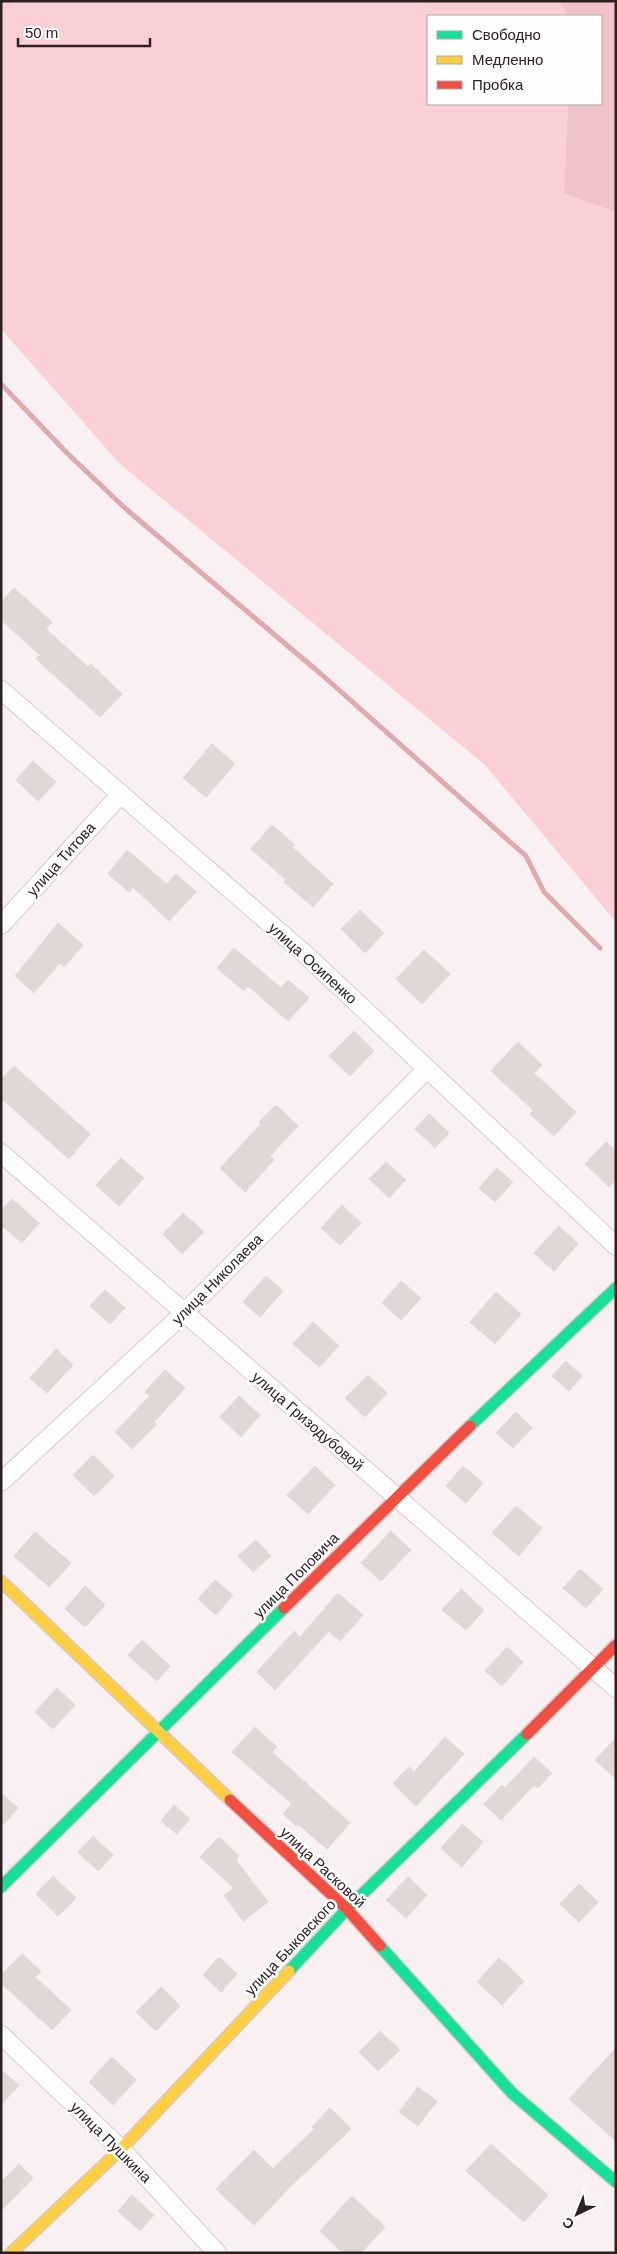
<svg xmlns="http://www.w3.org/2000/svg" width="617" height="2254" font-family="Helvetica,sans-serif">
	<rect width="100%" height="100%" fill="#f8f0f1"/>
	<!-- green -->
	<path fill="#fbd0d4" d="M1 1H559L567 16H428V104H568L564 194 616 212V922L485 765 119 463 1 329Z"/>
	<!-- forest -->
	<path fill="#f0c3c8" d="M559 1H616V212L564 194 568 104H601V16H567Z"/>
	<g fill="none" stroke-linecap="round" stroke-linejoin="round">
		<!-- stream -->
		<path stroke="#dfa9ae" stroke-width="5" d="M1 384 67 453 127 510 321 674 526 856 544 892 600 948"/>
	</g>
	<!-- building -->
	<g fill="#e3d6d7" stroke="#e2d8d9">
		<path d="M14 588 52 622 46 629 88 667 91 664 122 694 100 717 36 659 40 655 1 620V602Z"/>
		<path d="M212 744 235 764 206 797 183 778Z"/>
		<path d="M33 761 56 782 38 801 16 780Z"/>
		<path d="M272 825 295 845 292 847 333 884 313 907 284 882 286 880 251 849Z"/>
		<path d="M127 850 167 884 176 874 196 892 169 921 133 887 129 892 108 874Z"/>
		<path d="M360 910 384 933 365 953 341 929Z"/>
		<path d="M58 923 83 945 64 967 60 963 34 993 15 976Z"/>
		<path d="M234 948 281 988 288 980 309 998 288 1021 248 986 244 991 217 968Z"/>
		<path d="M424 950 450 974 422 1004 396 979Z"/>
		<path d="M354 1031 374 1051 350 1076 329 1056Z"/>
		<path d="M518 1042 542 1065 534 1073 576 1112 554 1136 530 1114 533 1110 491 1071Z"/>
		<path d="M14 1066 90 1134 69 1159 1 1098V1080Z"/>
		<path d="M276 1105 298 1126 270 1156 274 1160 245 1192 220 1168 261 1124 259 1122Z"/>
		<path d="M429 1114 449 1133 435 1148 415 1129Z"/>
		<path d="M606 1142 616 1151V1180L609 1187 585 1164Z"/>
		<path d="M121 1158 144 1178 119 1206 96 1185Z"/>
		<path d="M386 1162 406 1180 389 1198 369 1179Z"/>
		<path d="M497 1168 513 1182 495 1202 479 1188Z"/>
		<path d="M12 1199 39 1223 22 1243 1 1225V1211Z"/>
		<path d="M342 1205 361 1223 340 1245 321 1228Z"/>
		<path d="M183 1213 204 1232 182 1254 163 1234Z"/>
		<path d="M559 1226 578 1244 554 1271 534 1253Z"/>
		<path d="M266 1276 283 1291 260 1317 243 1302Z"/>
		<path d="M401 1281 421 1298 401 1320 382 1303Z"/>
		<path d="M105 1290 125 1308 110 1324 90 1306Z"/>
		<path d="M496 1292 521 1314 495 1344 470 1322Z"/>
		<path d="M313 1322 339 1346 319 1367 293 1344Z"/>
		<path d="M56 1349 73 1365 47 1393 30 1378Z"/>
		<path d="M566 1361 582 1376 569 1391 552 1376Z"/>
		<path d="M165 1370 185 1388 154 1422 156 1425 132 1449 115 1432 150 1396 145 1392Z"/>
		<path d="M368 1375 387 1393 365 1417 345 1398Z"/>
		<path d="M239 1396 260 1415 241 1437 220 1417Z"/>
		<path d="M516 1412 532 1428 513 1448 496 1433Z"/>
		<path d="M93 1455 114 1476 94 1496 73 1475Z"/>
		<path d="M315 1466 335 1485 308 1514 287 1495Z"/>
		<path d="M463 1466 483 1483 466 1503 446 1486Z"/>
		<path d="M516 1506 542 1528 519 1556 492 1533Z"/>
		<path d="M391 1531 411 1550 381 1581 361 1563Z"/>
		<path d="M35 1532 71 1563 49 1587 14 1556Z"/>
		<path d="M256 1540 271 1556 253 1572 238 1556Z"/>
		<path d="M580 1569 603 1589 586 1608 563 1588Z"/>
		<path d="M215 1580 233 1595 216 1615 198 1599Z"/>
		<path d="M85 1586 105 1605 85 1627 65 1609Z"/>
		<path d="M461 1589 484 1610 466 1630 442 1610Z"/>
		<path d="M338 1593 363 1615 340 1641 329 1631 275 1690 257 1672 294 1631 300 1637Z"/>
		<path d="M142 1640 170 1666 157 1681 128 1655Z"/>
		<path d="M507 1647 523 1662 502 1686 485 1671Z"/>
		<path d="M57 1688 75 1705 53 1729 35 1712Z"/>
		<path d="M255 1727 277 1747 272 1752 350 1823 327 1849 298 1824 296 1826 283 1814 292 1804 232 1752Z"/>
		<path d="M445 1737 464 1754 416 1806 393 1783 409 1767 414 1772Z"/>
		<path d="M616 1738V1779L595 1760Z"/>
		<path d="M534 1757 552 1773 538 1788 534 1785 501 1820 484 1804 502 1785 505 1788Z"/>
		<path d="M1 1793 18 1808 1 1827Z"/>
		<path d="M174 1805 190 1819 177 1834 161 1821Z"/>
		<path d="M462 1824 483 1842 462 1867 441 1848Z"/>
		<path d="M93 1836 113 1855 98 1871 78 1852Z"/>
		<path d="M219 1837 239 1856 236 1860 268 1902 243 1921 224 1895 234 1888 200 1857Z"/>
		<path d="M53 1876 76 1898 58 1916 36 1894Z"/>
		<path d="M408 1877 427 1895 406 1918 386 1900Z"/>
		<path d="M579 1884 598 1902 579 1922 560 1904Z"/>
		<path d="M22 1954 41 1971 35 1977 71 2010 52 2030 1 1983V1975Z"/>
		<path d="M219 1957 237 1974 221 1992 203 1975Z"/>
		<path d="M499 1958 524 1981 502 2005 477 1982Z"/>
		<path d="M161 1987 180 2006 156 2031 136 2012Z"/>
		<path d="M380 2031 400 2050 378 2071 359 2052Z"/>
		<path d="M616 2048V2141L569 2099Z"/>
		<path d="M112 2057 136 2080 113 2105 89 2082Z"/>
		<path d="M1 2070 19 2085 1 2105Z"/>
		<path d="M418 2087 437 2101 418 2126 399 2112Z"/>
		<path d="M330 2108 351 2129 291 2186 254 2225 216 2189 254 2150 273 2169 314 2129 312 2127Z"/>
		<path d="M491 2144 548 2195 524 2222 466 2171Z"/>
		<path d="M19 2164 33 2178 1 2211V2182Z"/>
		<path d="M132 2195 154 2215 140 2231 118 2211Z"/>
		<path d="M352 2196 385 2227 361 2253H343L320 2231Z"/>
	</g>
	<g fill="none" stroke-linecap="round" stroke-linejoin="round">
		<!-- street casing -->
		<g stroke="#d5cbcc" stroke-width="20">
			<g id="street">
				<path d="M1 690 306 955 616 1246"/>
				<path d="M1 925 121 794"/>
				<path d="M1 1153 616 1688"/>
				<path d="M1 1482 184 1313 427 1069"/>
				<path d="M1 2035 121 2149 217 2253"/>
			</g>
		</g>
		<!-- fast casing -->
		<g stroke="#d5cbcc" stroke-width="14">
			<g id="fast">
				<path d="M470 1426 616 1288"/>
				<path d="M1 1887 284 1608"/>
				<path d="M380 1946 512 2093 616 2182"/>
				<path d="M289 1971 347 1909 527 1734"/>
			</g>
		</g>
		<!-- slow casing -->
		<g stroke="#d5cbcc" stroke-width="14">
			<g id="slow">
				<path d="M1 1581 230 1800"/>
				<path d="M11 2253 121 2149 289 1971"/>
			</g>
		</g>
		<!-- jam casing -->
		<g stroke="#d5cbcc" stroke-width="14">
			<g id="jam">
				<path d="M284 1608 470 1426"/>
				<path d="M527 1734 616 1645"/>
				<path d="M230 1800 347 1909 380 1946"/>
			</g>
		</g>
		<!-- street -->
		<use href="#street" stroke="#fefdfd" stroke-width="18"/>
		<!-- fast -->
		<use href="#fast" stroke="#16e098" stroke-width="11"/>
		<!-- slow -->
		<use href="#slow" stroke="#ffcf43" stroke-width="11"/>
		<!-- jam -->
		<use href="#jam" stroke="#f24e42" stroke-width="11"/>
	</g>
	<g text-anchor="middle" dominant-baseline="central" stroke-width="5" stroke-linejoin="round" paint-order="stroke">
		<!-- street labels -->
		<g font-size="15" fill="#2c2021" stroke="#fefefe">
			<text transform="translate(61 859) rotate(-48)">улица Титова</text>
			<text transform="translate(313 963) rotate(42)">улица Осипенко</text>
			<text transform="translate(217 1279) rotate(-45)">улица Николаева</text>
			<text transform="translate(308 1421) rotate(41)">улица Гризодубовой</text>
			<text transform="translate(296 1575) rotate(-45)">улица Поповича</text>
			<text transform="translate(323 1867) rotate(43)">улица Расковой</text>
			<text transform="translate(290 1947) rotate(-47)">улица Быковского</text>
			<text transform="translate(111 2142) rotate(45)">улица Пушкина</text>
		</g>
	</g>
	<!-- border -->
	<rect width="617" height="2254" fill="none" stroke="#2c2021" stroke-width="5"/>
	<!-- legend -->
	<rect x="427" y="15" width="175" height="90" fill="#fefefe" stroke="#aaa5a6"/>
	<rect x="437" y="31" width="25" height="8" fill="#16e098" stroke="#aaa5a6"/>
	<text x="472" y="40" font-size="15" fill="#2c2021">Свободно</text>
	<rect x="437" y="56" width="25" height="8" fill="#ffcf43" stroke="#aaa5a6"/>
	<text x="472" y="65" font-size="15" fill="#2c2021">Медленно</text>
	<rect x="437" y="81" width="25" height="8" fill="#f24e42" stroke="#aaa5a6"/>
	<text x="472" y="90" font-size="15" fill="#2c2021">Пробка</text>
	<!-- north arrow -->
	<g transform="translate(577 2214) rotate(223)" stroke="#fefefe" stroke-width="4" paint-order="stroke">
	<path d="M0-4L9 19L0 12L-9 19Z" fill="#2c2021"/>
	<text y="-8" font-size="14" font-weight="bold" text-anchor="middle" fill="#2c2021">С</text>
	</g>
	<!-- scale -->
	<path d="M18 38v8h132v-8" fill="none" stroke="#2c2021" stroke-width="2.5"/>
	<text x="25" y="38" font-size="15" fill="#2c2021" stroke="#fefefe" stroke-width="4" paint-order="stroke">50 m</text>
</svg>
